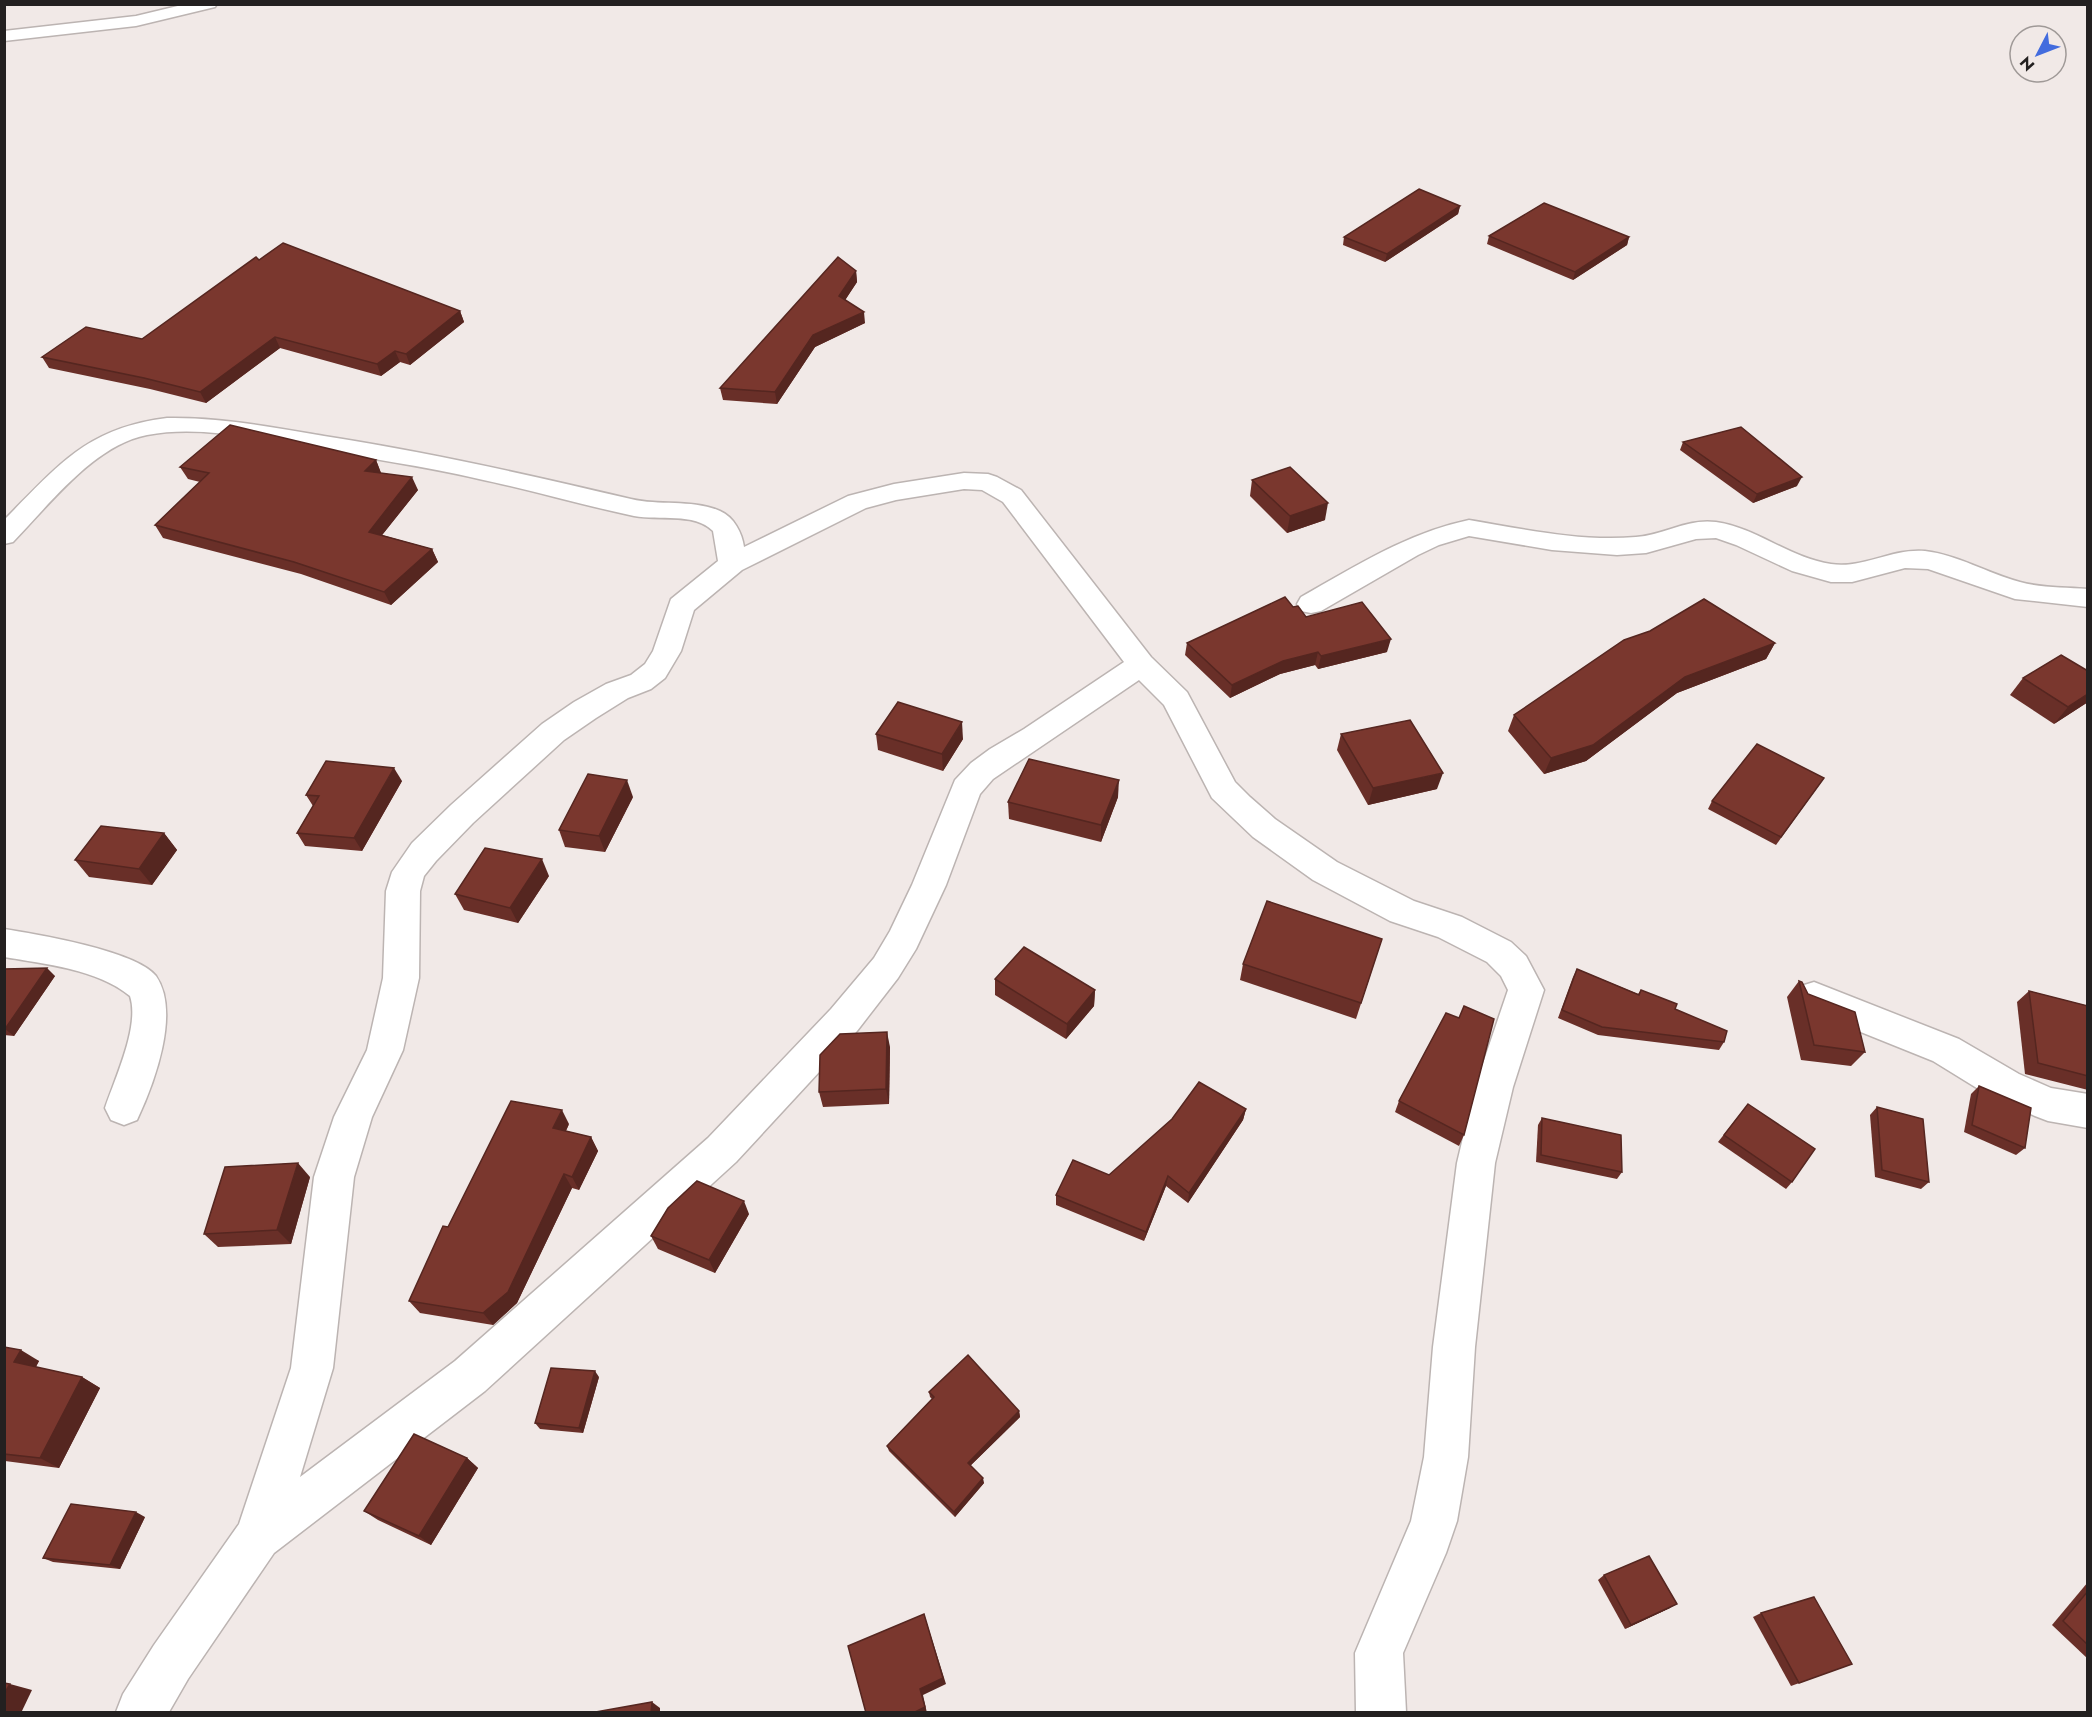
<svg xmlns="http://www.w3.org/2000/svg" width="2092" height="1717" font-family="Jost,sans-serif">
	<rect width="100%" height="100%" fill="#f1e9e7"/>
	<g fill="none" stroke-linecap="round" stroke-linejoin="round">
		<!-- minor casing -->
		<g stroke="#bcb4b2" stroke-width="3">
			<g id="minor">
				<path d="M186 4H217L215 7 136 26 4 41V31L136 16Z"/>
				<path d="M167 418C220 417 272 427 324 436 428 452 529 475 631 499 660 506 692 499 720 511 734 517 742 533 744 547L848 496 894 484 964 473 988 474 997 477 1021 490 1151 657 1187 692 1235 782 1250 797 1275 819 1337 862 1414 901 1462 917 1511 942 1526 956 1544 990 1513 1087 1495 1163 1475 1347 1468 1457 1457 1521 1446 1553 1403 1653 1406 1712H1356L1355 1653 1411 1521 1424 1457 1433 1347 1457 1163 1475 1087 1508 990 1501 976 1487 962 1438 937 1390 921 1313 880 1253 837 1212 798 1164 705 1139 680 993 779 980 794 946 885 916 949 898 978 857 1031 736 1162 485 1391 274 1553 188 1679 169 1712H116L123 1694 154 1645 239 1524 291 1368 314 1177 334 1117 367 1050 383 978 386 891 392 872 412 843 451 805 542 724 574 702 606 684 631 675 645 664 653 651 671 599 718 561 713 531C694 512 659 521 634 516 582 505 531 490 479 479 423 466 366 458 309 448 257 439 200 425 147 435 94 445 49 505 13 542L4 544V520C58 466 86 428 167 418ZM964 489 982 490 1003 502 1124 662 1024 729 990 749 971 763 955 780 912 885 890 931 874 958 831 1009 708 1138 455 1361 300 1477 333 1368 354 1177 372 1117 403 1050 419 978 420 891 424 876 436 861 473 823 564 740 596 718 628 698 651 689 665 678 681 651 694 610 742 570 866 508 896 500Z"/>
				<path d="M1469 520C1523 529 1581 542 1636 537 1663 535 1688 518 1716 522 1757 528 1790 558 1831 564 1863 569 1892 548 1925 551 1958 555 1987 573 2020 582 2041 588 2065 587 2088 589V607L2015 599 1928 569 1905 568 1852 582H1831L1792 571 1736 545 1716 538 1696 539 1646 553 1617 555 1552 550 1469 536 1439 545 1418 555 1321 611 1311 613 1301 611 1297 604 1301 597C1356 566 1407 533 1469 520Z"/>
				<path d="M4 929C36 934 137 951 156 976 181 1012 154 1084 137 1120L124 1125 111 1120 105 1108C115 1078 140 1026 130 996 97 969 45 964 4 957Z"/>
				<path d="M1814 982 1959 1039 2019 1074 2051 1088 2088 1094V1128L2048 1121 2035 1116 1993 1098 1933 1061 1801 1008 1796 997 1801 986Z"/>
			</g>
		</g>
		<!-- minor -->
		<use href="#minor" fill="#fff" fill-rule="evenodd"/>
	</g>
	<!-- wall -->
	<g fill="#692f28">
		<path d="M1460 206 1458 214 1385 262 1343 245 1344 237Z"/>
		<path d="M1489 236 1629 237 1627 245 1573 280 1487 244Z"/>
		<path d="M259 260 460 311 464 322 410 365 400 362 381 376 280 348 206 403 150 389 49 368 42 357 142 339Z"/>
		<path d="M856 271 857 282 845 300 865 323 815 347 777 404 723 400 720 388Z"/>
		<path d="M1683 442 1797 486 1753 503 1680 450Z"/>
		<path d="M376 460 381 473 418 490 382 535 432 549 438 562 391 605 301 574 163 538 155 525 200 482 188 479 180 467Z"/>
		<path d="M1252 480 1325 520 1287 533 1250 496Z"/>
		<path d="M1293 607 1306 617 1387 652 1318 669 1315 665 1280 674 1230 698 1185 655 1187 643Z"/>
		<path d="M1775 643 1766 659 1677 693 1586 761 1544 774 1508 731 1514 715Z"/>
		<path d="M2088 671V702L2054 724 2010 695 2023 678Z"/>
		<path d="M876 734 963 739 943 771 878 750Z"/>
		<path d="M1341 734 1437 789 1368 805 1337 750Z"/>
		<path d="M1824 778 1776 845 1708 809 1712 801Z"/>
		<path d="M402 781 362 851 305 846 297 833 313 806 306 795Z"/>
		<path d="M633 797 605 852 565 847 559 830Z"/>
		<path d="M1118 797 1101 842 1009 819 1008 802Z"/>
		<path d="M164 833 177 850 152 885 89 877 75 860Z"/>
		<path d="M549 876 518 923 464 910 455 894Z"/>
		<path d="M1382 939 1356 1019 1240 980 1243 964Z"/>
		<path d="M4 969 55 976 14 1036 4 1035Z"/>
		<path d="M1577 969 1638 994 1641 990 1675 1009 1724 1042 1719 1050 1598 1035 1558 1018 1573 977Z"/>
		<path d="M995 979 1095 990 1094 1006 1066 1039 995 995Z"/>
		<path d="M1799 981 1808 994 1865 1052 1851 1066 1801 1060 1787 997Z"/>
		<path d="M2029 991 2088 1006V1090L2025 1074 2017 1002Z"/>
		<path d="M890 1047 889 1104 823 1107 819 1092Z"/>
		<path d="M1979 1086 2025 1148 2016 1155 1964 1132 1971 1094Z"/>
		<path d="M1399 1101 1464 1135 1459 1146 1395 1112Z"/>
		<path d="M1748 1104 1792 1182 1786 1189 1718 1142Z"/>
		<path d="M1877 1107 1929 1182 1921 1189 1875 1177 1870 1115Z"/>
		<path d="M1246 1109 1243 1120 1188 1203 1166 1186 1144 1241 1056 1205V1195L1109 1175Z"/>
		<path d="M1542 1118 1622 1172 1617 1179 1536 1162 1538 1125Z"/>
		<path d="M569 1124 566 1131 591 1137 598 1151 579 1190 572 1188 517 1303 493 1325 420 1313 409 1301 448 1227Z"/>
		<path d="M310 1177 291 1244 218 1247 204 1234Z"/>
		<path d="M749 1214 715 1273 658 1249 651 1236Z"/>
		<path d="M4 1347 39 1361 36 1367 82 1377 100 1388 59 1468 5 1461 4 1463Z"/>
		<path d="M599 1377 583 1433 540 1429 535 1423Z"/>
		<path d="M929 1392 1019 1411 1020 1417 970 1466 984 1483 955 1517 889 1451 887 1446 932 1399 930 1397Z"/>
		<path d="M467 1458 478 1468 431 1545 378 1520 364 1511Z"/>
		<path d="M145 1517 120 1569 53 1562 43 1558Z"/>
		<path d="M1604 1575 1670 1608 1625 1629 1598 1580Z"/>
		<path d="M2088 1582V1659L2052 1625Z"/>
		<path d="M1761 1613 1852 1664 1791 1686 1753 1617Z"/>
	</g>
	<!-- shaded-wall -->
	<g fill="#552620">
		<path d="M1460 206 1458 214 1385 262 1387 254Z"/>
		<path d="M1629 237 1627 245 1573 280 1575 272Z"/>
		<path d="M856 271 857 282 840 308 839 296Z"/>
		<path d="M460 311 464 322 410 365 406 354Z"/>
		<path d="M864 312 865 323 815 347 777 404 775 392 813 335Z"/>
		<path d="M275 337 280 348 206 403 200 392Z"/>
		<path d="M395 351 400 362 381 376 377 364Z"/>
		<path d="M376 460 381 473 365 471Z"/>
		<path d="M412 477 418 490 375 544 369 532Z"/>
		<path d="M1802 477 1797 486 1753 503 1757 494Z"/>
		<path d="M1328 503 1325 520 1287 533 1290 516Z"/>
		<path d="M432 549 438 562 391 605 384 592Z"/>
		<path d="M1391 639 1387 652 1318 669 1321 656Z"/>
		<path d="M1775 643 1766 659 1677 693 1586 761 1544 774 1551 758 1685 677Z"/>
		<path d="M1318 652 1315 665 1280 674 1230 698 1232 685 1283 661Z"/>
		<path d="M2088 694V702L2054 724 2068 707Z"/>
		<path d="M962 722 963 739 943 771 942 754Z"/>
		<path d="M394 768 402 781 362 851 354 838Z"/>
		<path d="M1443 773 1437 789 1368 805 1373 788Z"/>
		<path d="M627 780 633 797 605 852 599 836Z"/>
		<path d="M1119 780 1118 797 1101 842V825Z"/>
		<path d="M164 833 177 850 152 885 139 869Z"/>
		<path d="M542 859 549 876 518 923 510 908Z"/>
		<path d="M47 968 55 976 14 1036 5 1029Z"/>
		<path d="M1095 990 1094 1006 1066 1039 1067 1024Z"/>
		<path d="M887 1032 890 1047 889 1104 886 1089Z"/>
		<path d="M1246 1109 1243 1120 1188 1203 1189 1193Z"/>
		<path d="M562 1110 569 1124 561 1141 553 1128Z"/>
		<path d="M591 1137 598 1151 579 1190 572 1177Z"/>
		<path d="M298 1163 310 1177 291 1244 277 1230Z"/>
		<path d="M564 1174 572 1188 517 1303 493 1325 483 1313Z"/>
		<path d="M1168 1176 1166 1186 1144 1241 1146 1232Z"/>
		<path d="M744 1201 749 1214 715 1273 709 1260Z"/>
		<path d="M21 1350 39 1361 32 1373 14 1362Z"/>
		<path d="M595 1371 599 1377 583 1433 579 1428Z"/>
		<path d="M82 1377 100 1388 59 1468 40 1458Z"/>
		<path d="M1019 1411 1020 1417 968 1468V1463Z"/>
		<path d="M467 1458 478 1468 431 1545 419 1536Z"/>
		<path d="M983 1478 984 1483 955 1517 954 1512Z"/>
		<path d="M136 1512 145 1517 120 1569 110 1565Z"/>
		<path d="M1677 1604 1670 1608 1625 1629 1631 1625Z"/>
		<path d="M924 1614 946 1684 923 1695 927 1713H913L920 1689Z"/>
		<path d="M10 1684 32 1690 21 1713H8L4 1711V1694Z"/>
		<path d="M652 1702 660 1708V1713H651Z"/>
	</g>
	<!-- building -->
	<g fill="#7a372e" stroke="#552620" stroke-width="1.5">
		<path d="M1419 189 1460 206 1387 254 1344 237Z"/>
		<path d="M1544 203 1629 237 1575 272 1489 236Z"/>
		<path d="M283 243 460 311 406 354 395 351 377 364 275 337 200 392 144 378 42 357 86 327 142 339 256 257 259 260Z"/>
		<path d="M838 257 856 271 839 296 864 312 813 335 775 392 720 388Z"/>
		<path d="M230 425 376 460 365 471 412 477 369 532 432 549 384 592 294 562 155 525 209 473 180 467Z"/>
		<path d="M1741 427 1802 477 1757 494 1683 442Z"/>
		<path d="M1290 467 1328 503 1290 516 1252 480Z"/>
		<path d="M1285 597 1293 607 1298 606 1306 617 1362 602 1391 639 1321 656 1318 652 1283 661 1232 685 1187 643Z"/>
		<path d="M1704 599 1775 643 1685 677 1593 745 1551 758 1514 715 1624 640 1650 631Z"/>
		<path d="M2061 655 2088 671V694L2068 707 2023 678Z"/>
		<path d="M898 702 962 722 942 754 876 734Z"/>
		<path d="M1410 720 1443 773 1373 788 1341 734Z"/>
		<path d="M1757 744 1824 778 1781 837 1712 801Z"/>
		<path d="M1029 759 1119 780 1101 825 1008 802Z"/>
		<path d="M326 761 394 768 354 838 297 833 319 796 306 795Z"/>
		<path d="M588 774 627 780 599 836 559 830Z"/>
		<path d="M101 826 164 833 139 869 75 860Z"/>
		<path d="M485 848 542 859 510 908 455 894Z"/>
		<path d="M1267 901 1382 939 1361 1003 1243 964Z"/>
		<path d="M1024 947 1095 990 1067 1024 995 979Z"/>
		<path d="M47 968 5 1029H4V969Z"/>
		<path d="M1577 969 1639 995 1641 990 1677 1004 1675 1009 1727 1031 1724 1042 1602 1027 1562 1010Z"/>
		<path d="M1799 981 1802 982 1808 994 1855 1012 1865 1052 1814 1045Z"/>
		<path d="M2029 991 2088 1006V1076L2038 1063Z"/>
		<path d="M1464 1006 1494 1019 1464 1135 1399 1101 1446 1013 1459 1018Z"/>
		<path d="M887 1032 886 1089 819 1092 820 1055 840 1034Z"/>
		<path d="M1199 1082 1246 1109 1189 1193 1168 1176 1146 1232 1056 1195 1073 1160 1109 1175 1172 1119Z"/>
		<path d="M1979 1086 2031 1108 2025 1148 1972 1125Z"/>
		<path d="M511 1101 562 1110 553 1128 591 1137 572 1177 564 1174 508 1292 483 1313 409 1301 443 1226 448 1227Z"/>
		<path d="M1748 1104 1815 1149 1792 1182 1724 1135Z"/>
		<path d="M1877 1107 1923 1119 1929 1182 1882 1170Z"/>
		<path d="M1542 1118 1621 1135 1622 1172 1541 1155Z"/>
		<path d="M298 1163 277 1230 204 1234 225 1167Z"/>
		<path d="M697 1181 744 1201 709 1260 651 1236 668 1208Z"/>
		<path d="M4 1347 21 1350 14 1362 82 1377 40 1458 4 1454Z"/>
		<path d="M968 1355 1019 1411 968 1463 983 1478 954 1512 887 1446 934 1397 929 1392Z"/>
		<path d="M551 1368 595 1371 579 1428 535 1423Z"/>
		<path d="M414 1434 467 1458 419 1536 364 1511Z"/>
		<path d="M71 1504 136 1512 110 1565 43 1558Z"/>
		<path d="M1649 1556 1677 1604 1631 1625 1604 1575Z"/>
		<path d="M2088 1591V1645L2063 1621Z"/>
		<path d="M1814 1597 1852 1664 1799 1683 1761 1613Z"/>
		<path d="M924 1614 943 1678 920 1689 925 1707 913 1713H866L848 1646Z"/>
		<path d="M4 1683 10 1684 4 1694Z"/>
		<path d="M652 1702 651 1713H590Z"/>
	</g>
	<!-- border -->
	<rect width="2092" height="1717" fill="none" stroke="#232020" stroke-width="12"/>
	<!-- north arrow -->
	<g transform="translate(2038 54) rotate(228)"><circle r="28" fill="#f1e9e7" stroke="#9f9997" stroke-width="1.5"/>
	<path d="M0-4.5L10 22L0 15L-10 22Z" fill="#436cde"/>
	<text y="-9" font-size="16" font-weight="bold" text-anchor="middle" fill="#232020">N</text>
	</g>
</svg>
